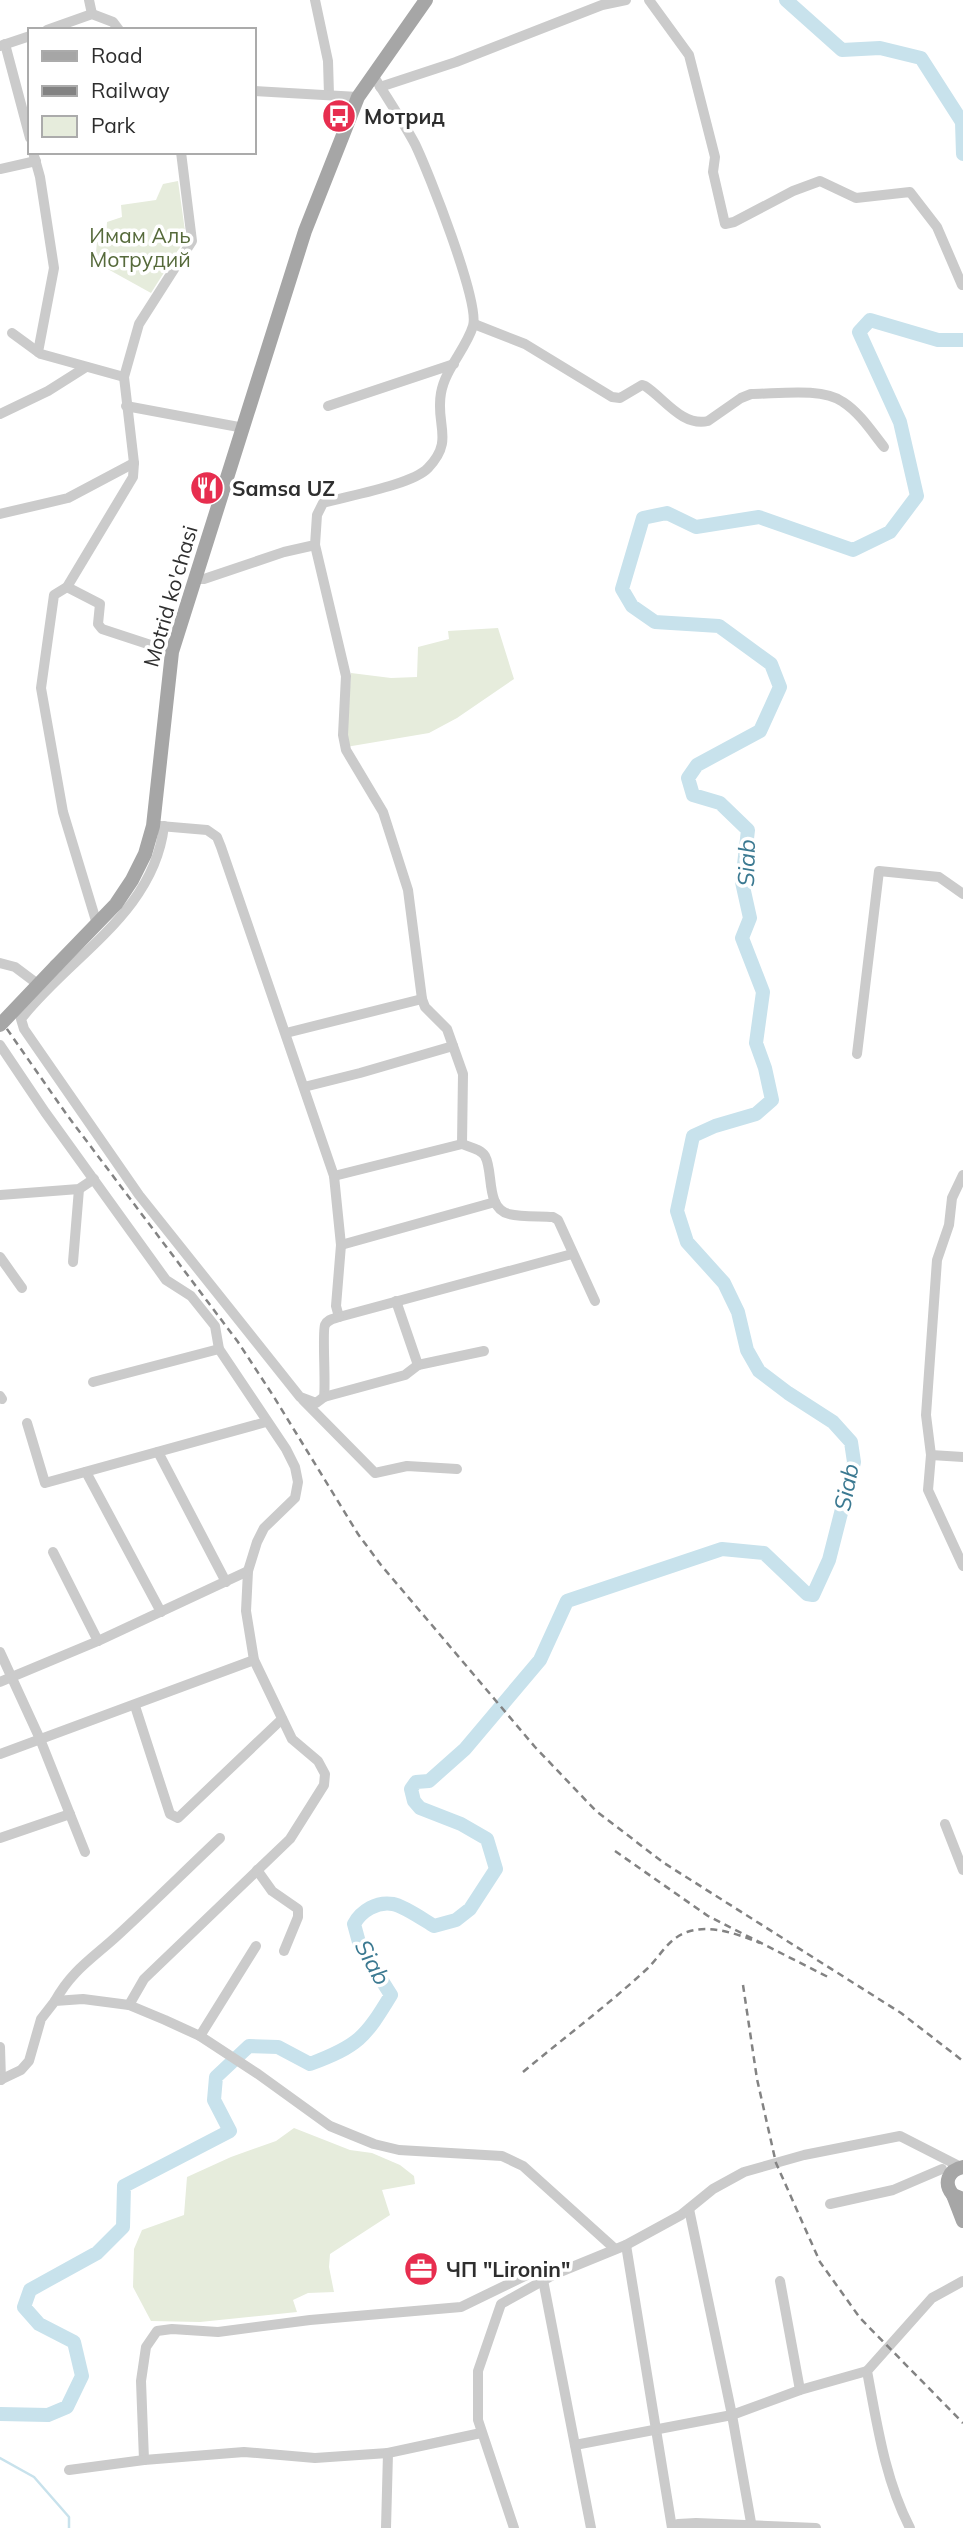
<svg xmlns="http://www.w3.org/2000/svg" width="963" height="2528" font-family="Mulish,sans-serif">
	<rect width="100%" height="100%" fill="#fff"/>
	<!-- green -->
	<g fill="#e6ecdc">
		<path d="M178 181 186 238 151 293 95 262 97 242 106 236 107 222 122 217 121 205 156 200 163 184Z"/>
		<path d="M498 628 514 679 457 718 429 733 346 747 351 673 391 678 417 677 418 647 449 639 448 631Z"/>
		<path d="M294 2128 350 2150 372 2153 400 2165 414 2176 415 2184 382 2190 390 2215 330 2254 329 2267 334 2292 308 2293 293 2300 297 2312 200 2322 151 2321 133 2287 134 2249 142 2230 184 2215 187 2177 231 2157 276 2141Z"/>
	</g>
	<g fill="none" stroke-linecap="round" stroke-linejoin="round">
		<!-- stream -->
		<path stroke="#c8e2ec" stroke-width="2.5" d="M0 2458 34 2477 69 2517V2528"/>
		<!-- river -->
		<g stroke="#c8e2ec" stroke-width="14">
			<path d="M786 0 842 50 880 48 921 58 962 122 963 154"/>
			<path d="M0 2414 48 2415 67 2407 82 2376 74 2342 39 2324 24 2307 30 2290 97 2253 123 2227 124 2186 230 2131 214 2100 216 2077 249 2046 278 2047 310 2064C358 2046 365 2038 391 1995L360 1946 354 1924C361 1911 377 1901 393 1904 404 1906 424 1920 434 1926L456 1920 470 1909 496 1869 487 1839 461 1824 420 1808 414 1801 411 1789 416 1782 429 1781 465 1749 540 1660 567 1601 722 1549 764 1553 807 1594 813 1595 829 1560 854 1462 851 1442 833 1422 788 1393 759 1371 747 1350 738 1312 724 1283 687 1242 677 1211 693 1136 715 1126 756 1114 772 1100 765 1068 756 1043 763 992 742 938 750 918 742 882 748 830 720 803 693 795 688 778 697 765 760 731 780 687 771 664 719 626 655 622 632 606 622 589 643 518 667 513 696 527 759 517 853 550 890 532 917 496 900 422 859 332 870 320 938 340H963"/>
		</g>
		<!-- minor -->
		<g stroke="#cbcbcb" stroke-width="10">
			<path d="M89 0 92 14"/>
			<path d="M315 0 328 61 329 95"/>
			<path d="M649 0 689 55 715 157 713 172 725 224 734 222 793 191 820 181 856 198 910 192 937 227 962 285"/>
			<path d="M47 30 92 14 113 22 119 30"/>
			<path d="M5 44 30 138"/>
			<path d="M0 46 30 36"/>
			<path d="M380 87 456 62 602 5 626 0"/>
			<path d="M254 91 358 97"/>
			<path d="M33 152 40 177 54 268 38 352 41 354 124 377"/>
			<path d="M0 169 36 161"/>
			<path d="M474 324 525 344 612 397 620 398 642 385 645 386C664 398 682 427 708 421L741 398 751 394C777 394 822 387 843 402 860 413 872 432 884 447"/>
			<path d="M12 333 38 352"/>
			<path d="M126 406 244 428"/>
			<path d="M328 406 454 364"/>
			<path d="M0 414 48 391 86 367"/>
			<path d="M0 514 68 498 134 463"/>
			<path d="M315 545 346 676 343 735 346 750 383 812 408 890 422 999 425 1007 447 1029 463 1074 462 1144 334 1176"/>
			<path d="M194 579H204L284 552 315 545 317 515 323 503C347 496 412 485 428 468 455 440 435 425 441 393 445 369 466 349 473 326 480 302 428 171 415 144 402 120 387 98 373 75"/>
			<path d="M67 587 100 604 98 624 102 629 172 652"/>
			<path d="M160 826 207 830 217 837 221 847 334 1176 341 1245 336 1306 339 1317 572 1254"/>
			<path d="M164 826C154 913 70 956 21 1019L24 1029 139 1195 300 1397 316 1403 324 1397C326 1383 322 1331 325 1325 328 1319 333 1319 339 1317"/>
			<path d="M97 924 63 812 41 688 54 595 67 587 133 477 134 463 124 377 139 324 192 241 181 152"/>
			<path d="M0 963 15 967 39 985"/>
			<path d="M286 1033 422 999"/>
			<path d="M0 1045 45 1112 166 1280 191 1296 215 1326 219 1349 286 1449 295 1467 298 1482 295 1498 264 1528 257 1542 248 1571 246 1611 254 1660 292 1739 318 1761 325 1774 324 1785 290 1839 144 1979 129 2005"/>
			<path d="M857 1054 879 871 939 877 963 894"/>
			<path d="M304 1087 360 1073 453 1046"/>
			<path d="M462 1144C469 1147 481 1149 485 1156 494 1172 485 1208 509 1214 522 1217 539 1216 553 1217L558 1220 595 1301"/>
			<path d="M963 1175 952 1198 949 1225 937 1260 926 1415 931 1455 928 1490 963 1566"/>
			<path d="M0 1195 79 1189 94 1179"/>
			<path d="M341 1245 495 1202"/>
			<path d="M0 1257 22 1288"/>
			<path d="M73 1262 79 1189"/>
			<path d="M396 1301 418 1365 484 1351"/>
			<path d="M93 1382 219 1349"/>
			<path d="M0 1396 2 1399"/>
			<path d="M324 1397 405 1375 418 1365"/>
			<path d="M303 1400 375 1473 407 1466 457 1469"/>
			<path d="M27 1423 45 1483 266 1422"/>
			<path d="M158 1452 226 1582"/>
			<path d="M931 1455 963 1457"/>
			<path d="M86 1472 161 1612"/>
			<path d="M53 1552 98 1641"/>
			<path d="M0 1652 40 1739 85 1852"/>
			<path d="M0 1682 98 1641 248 1571"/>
			<path d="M135 1706 170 1814 178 1818 282 1719"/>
			<path d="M0 1754 254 1660"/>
			<path d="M945 1824 963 1870"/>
			<path d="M0 1838 70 1814"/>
			<path d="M257 1870 272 1891 298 1909V1917L284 1951"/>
			<path d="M55 2001C72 1970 93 1958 118 1935 153 1903 186 1870 220 1838"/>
			<path d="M200 2036 256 1946"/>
			<path d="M0 2047 1 2080"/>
			<path d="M0 2080 21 2070 29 2061 41 2019 55 2001 83 1999 129 2005 165 2020 200 2036 258 2074 330 2126 374 2144 399 2150 502 2156 523 2166 614 2248"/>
			<path d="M830 2204 893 2190 942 2169"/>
			<path d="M689 2209 732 2415 752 2528"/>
			<path d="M626 2245 672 2528"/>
			<path d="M543 2280 591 2528"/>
			<path d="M780 2281 800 2390"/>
			<path d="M575 2445 732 2415 800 2390 867 2371"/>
			<path d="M144 2460 141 2381 146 2347 157 2331 172 2329 218 2332 310 2320 461 2307 531 2273 551 2274"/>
			<path d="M69 2470 144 2460 244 2452 315 2458 388 2453"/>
			<path d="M386 2528 388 2453 481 2433"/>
			<path d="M514 2528 478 2420V2371L501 2304 555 2274 626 2245 681 2215 713 2189 744 2172 804 2155 900 2136 961 2167"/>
			<path d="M675 2528 678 2524 696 2523 816 2528"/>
			<path d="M910 2528C885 2480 877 2424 867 2371L932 2298 963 2281"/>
		</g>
		<!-- major -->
		<g stroke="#a6a6a6" stroke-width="14">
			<path d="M56 966 116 904 132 880 145 854 153 826 172 652 305 231 358 97 426 0"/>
			<path d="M963 2167C948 2170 943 2183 953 2195L963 2199"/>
			<path d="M953 2195 963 2221"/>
		</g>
		<!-- rail -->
		<g stroke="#838383" stroke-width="2.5" stroke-dasharray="7 5" stroke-linecap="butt">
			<path d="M0 1019 67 1115 238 1342 274 1397 358 1534 381 1565 535 1747 596 1811 664 1863 901 2013 963 2061"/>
			<path d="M615 1851 708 1916 830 1978"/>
			<path d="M743 1985 757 2079 776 2163 820 2262 860 2318 963 2423"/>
			<path d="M523 2072C565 2037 608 2005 648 1968 660 1956 669 1938 687 1932 711 1924 737 1934 760 1943"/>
		</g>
		<!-- major-bridge -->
		<path stroke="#a6a6a6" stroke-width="14" d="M0 1025 56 966"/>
	</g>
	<!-- icons -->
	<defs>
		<g id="bus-disc" transform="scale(1.75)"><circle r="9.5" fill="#e72e4f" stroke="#fff"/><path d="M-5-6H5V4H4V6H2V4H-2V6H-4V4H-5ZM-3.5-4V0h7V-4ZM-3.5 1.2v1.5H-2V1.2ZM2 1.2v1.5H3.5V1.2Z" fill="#fff"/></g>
		<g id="restaurant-disc" transform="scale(1.75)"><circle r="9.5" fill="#e72e4f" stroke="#fff"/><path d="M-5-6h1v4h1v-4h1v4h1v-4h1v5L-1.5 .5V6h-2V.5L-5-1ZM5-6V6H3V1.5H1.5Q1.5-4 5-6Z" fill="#fff"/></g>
		<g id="office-disc" transform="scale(1.75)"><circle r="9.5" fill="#e72e4f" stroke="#fff"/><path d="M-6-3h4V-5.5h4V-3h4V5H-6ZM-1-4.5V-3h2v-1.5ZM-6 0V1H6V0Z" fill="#fff"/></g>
	</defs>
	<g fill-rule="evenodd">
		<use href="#bus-disc" x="339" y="116"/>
		<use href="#restaurant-disc" x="207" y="488"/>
		<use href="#office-disc" x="421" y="2269"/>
	</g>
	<g text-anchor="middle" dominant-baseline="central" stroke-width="7" stroke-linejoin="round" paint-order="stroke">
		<!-- poi labels -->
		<g font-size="21" font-weight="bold" fill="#2e2e2e" stroke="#fff" text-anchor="start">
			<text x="364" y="116">Мотрид</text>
			<text x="232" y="488">Samsa UZ</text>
			<text x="446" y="2269">ЧП "Lironin"</text>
		</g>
		<!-- park labels -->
		<g font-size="21" fill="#566a3b" stroke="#fff">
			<text x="140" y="235">Имам Аль<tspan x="140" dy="24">Мотрудий</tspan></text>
		</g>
		<!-- street labels -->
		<g font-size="21" fill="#2e2e2e" stroke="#fff">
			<text transform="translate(170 596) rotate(-74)">Motrid ko'chasi</text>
		</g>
		<!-- water labels -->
		<g font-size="23" font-style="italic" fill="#3b7991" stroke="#fff">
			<text transform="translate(746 863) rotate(-89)">Siab</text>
			<text transform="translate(846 1487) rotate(-79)">Siab</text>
			<text transform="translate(373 1962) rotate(61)">Siab</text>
		</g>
	</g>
	<!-- legend -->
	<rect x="28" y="28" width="228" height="126" fill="#ffffff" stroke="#ababab" stroke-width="2"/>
	<rect x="42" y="51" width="35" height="10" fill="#a6a6a6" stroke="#ababab" stroke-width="2"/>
	<text x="91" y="63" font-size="21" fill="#2e2e2e">Road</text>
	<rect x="42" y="86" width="35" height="10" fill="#838383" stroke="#ababab" stroke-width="2"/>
	<text x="91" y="98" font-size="21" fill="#2e2e2e">Railway</text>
	<rect x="42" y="116" width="35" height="21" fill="#e6ecdc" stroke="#ababab" stroke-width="2"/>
	<text x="91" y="133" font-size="21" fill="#2e2e2e">Park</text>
</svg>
